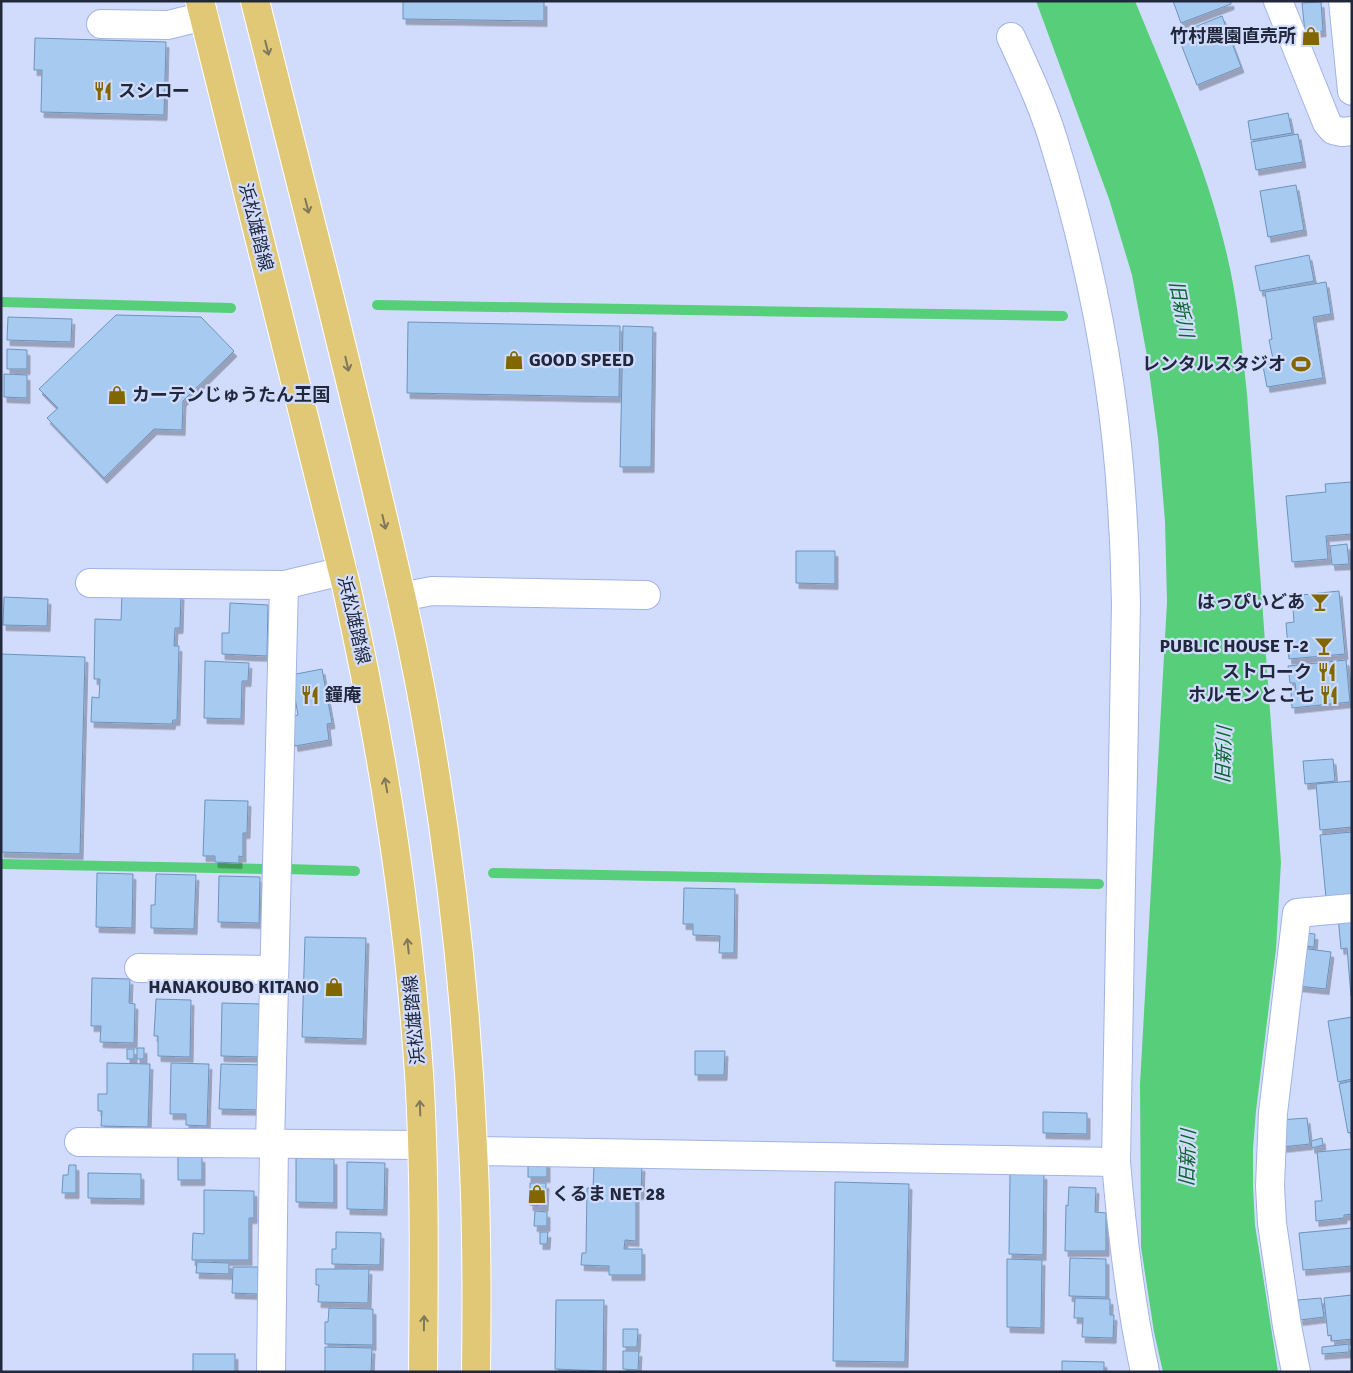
<svg xmlns="http://www.w3.org/2000/svg" width="1353" height="1373" font-family="Signika,'Noto Sans JP',sans-serif">
	<defs>
		<filter id="shadow"><feDropShadow dx="3" dy="5.5" stdDeviation="0" flood-color="#0004"/></filter>
	</defs>
	<rect width="100%" height="100%" fill="#d1dcfd"/>
	<!-- water -->
	<path fill="#57cf7a" d="M1036 1H1135C1169 84 1207 167 1227 255 1238 301 1242 348 1247 394L1281 862 1276 949 1256 1111 1253 1149V1186L1255 1225 1278 1372H1163L1154 1332 1141 1247 1140 1084 1167 602 1165 521 1158 438 1147 356 1132 275 1109 199Z"/>
	<g fill="none" stroke-linecap="round" stroke-linejoin="round">
		<!-- stream -->
		<g stroke="#57cf7a" stroke-width="10">
			<path d="M1 302 231 308"/>
			<path d="M377 305 1063 316"/>
			<path d="M1 864 264 869"/>
			<path d="M287 869 355 871"/>
			<path d="M493 873 1099 884"/>
		</g>
	</g>
	<!-- building -->
	<g fill="#a7caf0" stroke="#6b93bd" filter="url(#shadow)">
		<path d="M403 1H544V21L403 19Z"/>
		<path d="M1173 1H1231V4L1181 23Z"/>
		<path d="M1321 2 1323 31 1305 33 1302 3Z"/>
		<path d="M1222 16 1241 67 1197 85 1177 34Z"/>
		<path d="M35 38 166 42 164 115 41 112 42 70H34Z"/>
		<path d="M1288 113 1292 133 1251 140 1248 121Z"/>
		<path d="M1298 134 1303 162 1256 170 1251 142Z"/>
		<path d="M1296 185 1304 230 1268 237 1260 191Z"/>
		<path d="M1309 255 1314 281 1260 291 1255 266Z"/>
		<path d="M1326 282 1331 314 1313 317 1323 378 1267 387 1262 361 1273 359 1269 340 1272 339 1265 292Z"/>
		<path d="M116 315 201 317 234 351 183 401 182 430 154 429 104 478 47 418 58 408 39 389Z"/>
		<path d="M8 317 72 319 71 342 7 340Z"/>
		<path d="M408 322 620 326 619 397 407 393Z"/>
		<path d="M623 326 653 327 651 467H620Z"/>
		<path d="M7 349 27 350V369H7Z"/>
		<path d="M4 374 27 375V398L4 397Z"/>
		<path d="M1352 482V534L1326 536 1328 559 1292 562 1286 496 1326 492 1325 484Z"/>
		<path d="M1347 544 1349 564 1332 565 1330 546Z"/>
		<path d="M796 551H835V584L796 583Z"/>
		<path d="M1339 591 1345 654 1289 659 1286 623 1294 622 1292 596Z"/>
		<path d="M122 593 181 594 180 628H175L174 646H179L177 720H173L172 724 91 722 92 697 99 698 100 679H94L95 619 121 620Z"/>
		<path d="M4 597 48 599 47 626 3 625Z"/>
		<path d="M230 603 268 605 267 656 222 654V633H229Z"/>
		<path d="M1 654 85 657 80 854 1 852Z"/>
		<path d="M1346 660 1350 702 1292 708 1291 692 1296 691 1295 683H1290L1288 666Z"/>
		<path d="M205 661 249 663 248 681H242L241 719 204 718Z"/>
		<path d="M322 669 332 723 327 724 329 740 295 746 290 717 298 715 291 675Z"/>
		<path d="M1333 759 1335 781 1305 784 1303 761Z"/>
		<path d="M1352 781V827L1320 830 1316 784Z"/>
		<path d="M205 800 248 801 247 833H243V857L239 856V863L215 862V856H203Z"/>
		<path d="M1352 832V895L1326 898 1320 835Z"/>
		<path d="M97 873 133 874 132 928 96 927Z"/>
		<path d="M156 874 196 875 194 929 151 928V905H155Z"/>
		<path d="M219 876 260 877 259 923 218 922Z"/>
		<path d="M684 888 735 889 734 953H719L720 936 693 935V924H683Z"/>
		<path d="M1352 915V996H1351L1347 948 1341 949 1338 916Z"/>
		<path d="M1305 933 1315 934 1314 947 1304 946Z"/>
		<path d="M305 937 366 938 363 1039 302 1037Z"/>
		<path d="M1301 948 1331 952 1326 989 1297 986Z"/>
		<path d="M92 978 130 979 129 1003 135 1004 134 1043 100 1042 101 1026H91Z"/>
		<path d="M156 999 191 1000 190 1057 158 1056V1036H154Z"/>
		<path d="M222 1003 260 1004 259 1057 221 1056Z"/>
		<path d="M1352 1017V1079L1338 1082 1328 1021Z"/>
		<rect x="137" y="1048" width="7" height="11"/>
		<rect x="127" y="1049" width="7" height="10"/>
		<path d="M695 1051H725L724 1075H695Z"/>
		<path d="M107 1063 150 1064 148 1127 101 1126 102 1111H98V1094H107Z"/>
		<path d="M171 1063 209 1064 207 1126 186 1125V1114H170Z"/>
		<path d="M221 1064 264 1065 262 1110 219 1109Z"/>
		<path d="M1352 1081V1132L1348 1133 1339 1084Z"/>
		<path d="M1043 1112 1087 1113V1134L1043 1133Z"/>
		<path d="M1307 1118 1310 1144 1282 1147 1279 1120Z"/>
		<path d="M1322 1138 1323 1145 1312 1148 1311 1141Z"/>
		<path d="M1352 1149V1214L1344 1215V1218L1316 1221 1315 1201H1322L1317 1152Z"/>
		<path d="M178 1156 202 1157V1180H178Z"/>
		<path d="M296 1158 334 1159V1203L296 1202Z"/>
		<path d="M347 1162 385 1163 384 1210 347 1209Z"/>
		<rect x="528" y="1162" width="19" height="15"/>
		<path d="M69 1165H76V1193H62L63 1175H68Z"/>
		<path d="M594 1165 642 1166 641 1194H636V1241L625 1240 624 1249H642V1275H609V1266L581 1265 582 1253H586L587 1188H593Z"/>
		<path d="M88 1173 141 1174V1199L88 1198Z"/>
		<path d="M1010 1174H1044L1043 1255 1009 1254Z"/>
		<path d="M835 1182 909 1184 905 1362 833 1361Z"/>
		<path d="M530 1183H546L545 1206 530 1205Z"/>
		<path d="M1069 1187 1096 1188 1095 1212 1106 1213V1251H1065L1066 1205 1068 1206Z"/>
		<path d="M204 1190 254 1191V1218H249V1260H192L193 1233 204 1234Z"/>
		<path d="M535 1211 547 1212V1226H534Z"/>
		<path d="M1352 1228V1266L1303 1270 1299 1233Z"/>
		<path d="M336 1232 381 1233 380 1265 332 1264V1249H336Z"/>
		<path d="M540 1232H548L547 1244H540Z"/>
		<path d="M1070 1258 1106 1259V1297L1069 1296Z"/>
		<path d="M1007 1259 1042 1260 1041 1328 1007 1327Z"/>
		<path d="M197 1262 229 1263V1274L196 1273Z"/>
		<path d="M233 1267H258V1294L232 1293Z"/>
		<path d="M316 1269H369L368 1303 318 1302 319 1285H316Z"/>
		<path d="M1352 1295V1339L1332 1341 1331 1335 1328 1336 1324 1298Z"/>
		<path d="M1075 1298 1110 1299V1315H1114L1113 1338 1082 1337 1083 1318H1074Z"/>
		<path d="M1321 1298 1324 1317 1300 1320 1298 1300Z"/>
		<path d="M556 1300H604L603 1371 555 1369Z"/>
		<path d="M329 1308 373 1309V1345L325 1344V1322H328Z"/>
		<path d="M623 1329H638L637 1347H623Z"/>
		<path d="M1349 1344V1352L1322 1354V1347Z"/>
		<path d="M325 1347 372 1348 371 1372H325Z"/>
		<path d="M623 1351H639L638 1370 623 1369Z"/>
		<rect x="193" y="1354" width="42" height="18"/>
		<path d="M1062 1361 1104 1362V1372H1062Z"/>
	</g>
	<g fill="none" stroke-linecap="round" stroke-linejoin="round">
		<!-- minor casing -->
		<g stroke="#a1b2e6" stroke-width="30">
			<g id="minor">
				<path d="M1278 1 1327 123 1333 130 1342 132 1352 131"/>
				<path d="M101 24 168 25 204 16"/>
				<path d="M1011 37C1028 74 1045 110 1056 149 1093 270 1117 398 1123 524 1125 551 1125 577 1126 603L1116 1162C1122 1233 1130 1303 1145 1372"/>
				<path d="M90 583 284 585 343 571"/>
				<path d="M401 597 432 591 646 595"/>
				<path d="M139 968 274 970"/>
				<path d="M79 1142 422 1145"/>
				<path d="M270 1144 284 585"/>
				<path d="M474 1151 1116 1162"/>
				<path d="M271 1372 274 1144"/>
				<path d="M1296 1372 1287 1326 1272 1223 1270 1186 1273 1113 1297 913 1352 908"/>
			</g>
		</g>
		<!-- tertiary casing -->
		<g stroke="#a1b2e6" stroke-width="30">
			<path id="tertiary" d="M1343 1 1352 91"/>
		</g>
		<!-- primary casing -->
		<g stroke="#fff" stroke-width="30">
			<g id="primary">
				<path d="M200 1 346 585C382 746 408 908 419 1073 425 1172 424 1272 423 1372"/>
				<path d="M255 1C293 151 331 300 367 450 389 543 412 636 428 730 452 868 467 1008 473 1148 477 1222 477 1297 476 1372"/>
			</g>
		</g>
		<!-- minor -->
		<use href="#minor" stroke="#fff" stroke-width="28"/>
		<!-- tertiary -->
		<use href="#tertiary" stroke="#fff" stroke-width="28"/>
		<!-- primary -->
		<use href="#primary" stroke="#e0c877" stroke-width="28"/>
	</g>
	<!-- one-way arrows -->
	<defs><path id="oneway-shaft" d="M-6 0H5M1.5-3L5.5 0L1.5 3" fill="none" stroke-width="1.6" stroke-linecap="round" stroke-linejoin="round" transform="scale(1.25)"/></defs>
	<g stroke="#80785a">
		<use href="#oneway-shaft" transform="translate(267 48) rotate(76)"/>
		<use href="#oneway-shaft" transform="translate(307 206) rotate(76)"/>
		<use href="#oneway-shaft" transform="translate(347 364) rotate(77)"/>
		<use href="#oneway-shaft" transform="translate(384 522) rotate(77)"/>
		<use href="#oneway-shaft" transform="translate(386 785) rotate(-100)"/>
		<use href="#oneway-shaft" transform="translate(408 946) rotate(-96)"/>
		<use href="#oneway-shaft" transform="translate(420 1108) rotate(-92)"/>
		<use href="#oneway-shaft" transform="translate(424 1323) rotate(-89)"/>
	</g>
	<!-- icons -->
	<defs>
		<g id="shop-bare" transform="scale(1.5)"><path d="M-5-2.5h2.3a2.7 3.5 0 0 1 5.4 0H5L5.5 6h-11ZM-1.5-2.5h3a1.5 2.3 0 0 0-3 0Z" fill="#826600" stroke="#d1dcfd" stroke-width="2.5" paint-order="stroke"/></g>
		<g id="restaurant-bare" transform="scale(1.5)"><path d="M-5-6h1v4h1v-4h1v4h1v-4h1v5L-1.5 .5V6h-2V.5L-5-1ZM5-6V6H3V1.5H1.5Q1.5-4 5-6Z" fill="#826600" stroke="#d1dcfd" stroke-width="2.5" paint-order="stroke"/></g>
		<g id="stadium-bare" transform="scale(1.5)"><path d="M0-5a6.5 5 0 1 0 0 10a6.5 5 0 1 0 0-10ZM-3.5-1.8h7v3.6h-7Z" fill="#826600" stroke="#d1dcfd" stroke-width="2.5" paint-order="stroke"/></g>
		<g id="bar-bare" transform="scale(1.5)"><path d="M-6-5H6L.8 .8V4.5H3.5V6h-7V4.5H-.8V.8Z" fill="#826600" stroke="#d1dcfd" stroke-width="2.5" paint-order="stroke"/></g>
	</defs>
	<g fill-rule="evenodd">
		<use href="#shop-bare" x="1311" y="36"/>
		<use href="#restaurant-bare" x="103" y="91"/>
		<use href="#shop-bare" x="514" y="360"/>
		<use href="#stadium-bare" x="1301" y="364"/>
		<use href="#shop-bare" x="117" y="395"/>
		<use href="#bar-bare" x="1320" y="602"/>
		<use href="#bar-bare" x="1324" y="646"/>
		<use href="#restaurant-bare" x="1327" y="672"/>
		<use href="#restaurant-bare" x="310" y="695"/>
		<use href="#restaurant-bare" x="1329" y="695"/>
		<use href="#shop-bare" x="334" y="987"/>
		<use href="#shop-bare" x="537" y="1194"/>
	</g>
	<g text-anchor="middle" dominant-baseline="central" stroke-width="4.5" stroke-linejoin="round" paint-order="stroke">
		<!-- poi labels -->
		<g font-size="18" font-weight="bold" fill="#21283c" stroke="#d1dcfd" text-anchor="end">
			<text x="1296" y="36">竹村農園直売所</text>
			<text x="118" y="91" text-anchor="start">スシロー</text>
			<text x="529" y="360" text-anchor="start">GOOD SPEED</text>
			<text x="1286" y="364">レンタルスタジオ</text>
			<text x="132" y="395" text-anchor="start">カーテンじゅうたん王国</text>
			<text x="1305" y="602">はっぴいどあ</text>
			<text x="1309" y="646">PUBLIC HOUSE T-2</text>
			<text x="1312" y="672">ストローク</text>
			<text x="325" y="695" text-anchor="start">鐘庵</text>
			<text x="1314" y="695">ホルモンとこ七</text>
			<text x="319" y="987">HANAKOUBO KITANO</text>
			<text x="552" y="1194" text-anchor="start">くるま NET 28</text>
		</g>
		<!-- street labels -->
		<g font-size="18" fill="#21283c" stroke="#d1dcfd">
			<text transform="translate(256 227) rotate(76)">浜松雄踏線</text>
			<text transform="translate(354 620) rotate(77)">浜松雄踏線</text>
			<text transform="translate(414 1020) rotate(-95)">浜松雄踏線</text>
		</g>
		<!-- water labels -->
		<g font-size="19" font-style="italic" fill="#0b642f" stroke="#d1dcfd">
			<text transform="translate(1181 309) rotate(79)">旧新川</text>
			<text transform="translate(1224 755) rotate(-88)">旧新川</text>
			<text transform="translate(1188 1158) rotate(-88)">旧新川</text>
		</g>
	</g>
	<!-- border -->
	<rect width="1353" height="1373" fill="none" stroke="#21283c" stroke-width="5"/>
</svg>
